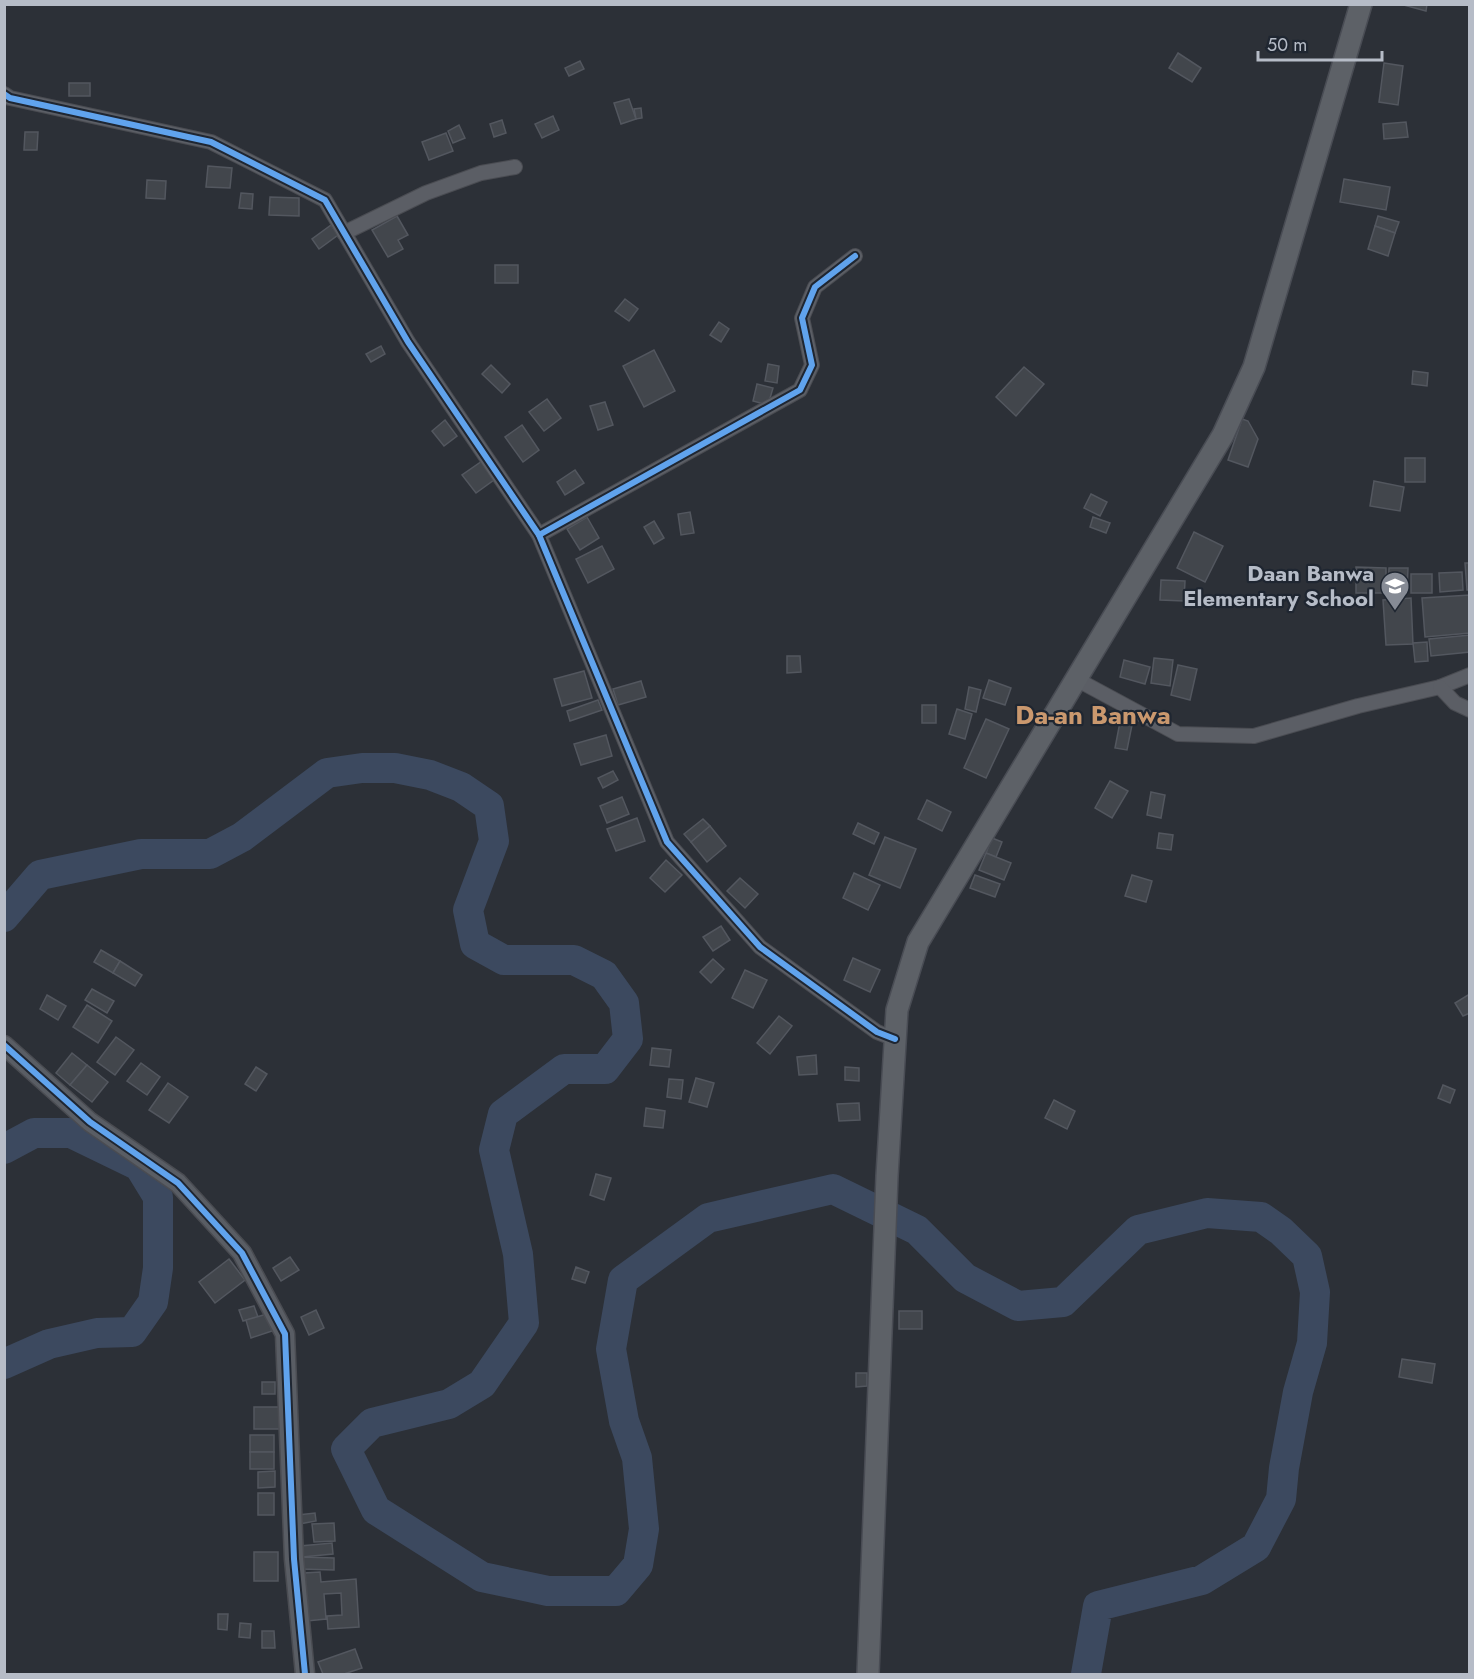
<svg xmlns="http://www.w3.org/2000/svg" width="1474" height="1679" font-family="Jost,sans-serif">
	<rect width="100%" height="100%" fill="#2c3037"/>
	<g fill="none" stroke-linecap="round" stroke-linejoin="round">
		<!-- river -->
		<g stroke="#3c495f" stroke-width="30">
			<path d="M4 917 40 875 141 854H210L242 837 327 773 362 768H395L430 775 461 787 489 806 494 841 468 910 475 944 504 960H574L604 975 624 1003 628 1039 605 1069H564L503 1114 494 1150 518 1254 524 1323 482 1384 449 1404 372 1423 346 1449 376 1510 482 1577 548 1591H616L638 1565 644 1529 637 1458 624 1421 611 1349 623 1280 708 1218 833 1189 917 1230 965 1278 1018 1306 1063 1302 1138 1230 1207 1213 1261 1217 1281 1231 1307 1256 1315 1292 1312 1343 1298 1392 1284 1468 1281 1499 1256 1547 1202 1580 1098 1606 1086 1674"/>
			<path d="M4 1149 34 1133H71L139 1166 158 1197V1268L153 1302 132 1332 97 1333 49 1344 4 1364"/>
		</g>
	</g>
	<!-- building -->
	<g fill="#42464c" stroke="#53575f" stroke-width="1.5">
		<path d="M1400 4H1427L1426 11Z"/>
		<path d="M1178 53 1201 68 1192 82 1169 68Z"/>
		<path d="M580 61 584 69 569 76 565 68Z"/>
		<path d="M1384 63 1403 66 1398 105 1379 102Z"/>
		<rect x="69" y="83" width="21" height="13"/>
		<path d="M629 99 636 119 621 124 614 103Z"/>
		<path d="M641 108 642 118 636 119 634 109Z"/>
		<path d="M553 116 559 130 542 138 535 124Z"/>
		<path d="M502 120 506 133 494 137 490 124Z"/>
		<path d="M1406 122 1408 137 1384 139 1383 124Z"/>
		<path d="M459 125 465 138 453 143 448 131Z"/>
		<path d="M25 132H38L37 150H24Z"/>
		<path d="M446 133 453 151 429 160 422 142Z"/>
		<path d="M208 166 232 168 230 188 206 187Z"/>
		<path d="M1344 179 1390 187 1386 210 1340 202Z"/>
		<path d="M147 180 166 181 165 199 146 198Z"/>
		<path d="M241 193 253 194 252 209 239 208Z"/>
		<path d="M270 197 299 198V216L269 215Z"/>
		<path d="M397 216 408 235 398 240 403 249 388 257 372 230Z"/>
		<path d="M1378 216 1399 222 1395 233 1375 226Z"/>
		<path d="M331 225 338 235 319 249 312 239Z"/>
		<path d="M1375 226 1395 233 1388 256 1368 249Z"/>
		<rect x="495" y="265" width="23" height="18"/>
		<path d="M625 299 638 309 629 321 615 311Z"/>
		<path d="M719 322 729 329 721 342 710 335Z"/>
		<path d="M381 346 385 354 371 362 366 354Z"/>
		<path d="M654 350 675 391 644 407 623 366Z"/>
		<path d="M768 364 779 366 777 383 765 381Z"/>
		<path d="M491 365 510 384 502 393 482 374Z"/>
		<path d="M1024 367 1044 384 1016 416 996 397Z"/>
		<path d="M1413 371 1428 373 1427 386 1412 384Z"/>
		<path d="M757 384 773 388 768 405 753 401Z"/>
		<path d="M547 399 561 418 544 431 529 412Z"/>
		<path d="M605 402 613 425 598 430 590 406Z"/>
		<path d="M1242 419 1248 421 1258 439 1248 467 1228 460Z"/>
		<path d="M445 420 457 436 444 446 432 431Z"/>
		<path d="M522 425 539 450 523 462 505 437Z"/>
		<rect x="1405" y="458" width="20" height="24"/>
		<path d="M485 459 498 477 476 493 462 475Z"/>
		<path d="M575 470 584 483 565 495 557 482Z"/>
		<path d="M1374 481 1404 487 1400 511 1370 506Z"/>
		<path d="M1091 494 1107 502 1100 516 1084 508Z"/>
		<path d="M690 512 694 533 681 535 678 514Z"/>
		<path d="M587 517 599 538 580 550 567 529Z"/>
		<path d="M1093 517 1110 523 1106 533 1090 527Z"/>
		<path d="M654 521 664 538 654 544 644 527Z"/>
		<path d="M1194 532 1223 546 1205 582 1177 568Z"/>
		<path d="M602 546 614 569 588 583 576 559Z"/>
		<path d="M1465 563H1470V590H1467Z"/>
		<path d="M1356 567 1386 568V593H1356Z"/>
		<path d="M1389 568H1408L1407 591H1388Z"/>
		<path d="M1462 572 1463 590 1440 592 1439 573Z"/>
		<rect x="1411" y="574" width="21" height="19"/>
		<path d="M1161 580 1185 581 1184 601 1160 600Z"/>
		<path d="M1470 595V633L1425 637 1422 598Z"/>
		<path d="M1411 598 1413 644 1386 645 1383 600Z"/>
		<path d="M1470 635V652L1431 656 1429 639Z"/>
		<path d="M1427 642 1428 661 1415 662 1413 643Z"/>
		<path d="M787 656H800L801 672 787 673Z"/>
		<path d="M1154 658 1173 660 1170 686 1151 683Z"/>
		<path d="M1124 660 1150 667 1145 684 1120 677Z"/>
		<path d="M1178 665 1197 669 1190 700 1171 695Z"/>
		<path d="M584 671 592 698 562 706 554 679Z"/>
		<path d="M989 680 1011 688 1005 705 983 698Z"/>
		<path d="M641 681 646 697 618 705 613 689Z"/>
		<path d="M969 687 981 690 976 712 965 709Z"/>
		<path d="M598 700 602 710 570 721 567 711Z"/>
		<rect x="922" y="705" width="14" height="18"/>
		<path d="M957 709 972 714 965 739 949 734Z"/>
		<path d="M986 719 1009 729 986 778 964 768Z"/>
		<path d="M1120 722 1132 725 1127 750 1115 748Z"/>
		<path d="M606 735 612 756 581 765 574 744Z"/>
		<path d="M613 771 618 780 603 788 598 778Z"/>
		<path d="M1110 781 1128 791 1112 818 1095 808Z"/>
		<path d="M1151 792 1165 795 1161 818 1147 815Z"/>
		<path d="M622 797 629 814 607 823 600 806Z"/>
		<path d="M927 800 951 812 942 831 918 819Z"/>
		<path d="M637 818 645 841 616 851 607 829Z"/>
		<path d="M703 819 710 826 691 842 684 834Z"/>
		<path d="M858 823 879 833 874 844 853 834Z"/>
		<path d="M710 826 726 846 707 862 691 842Z"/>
		<path d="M1159 833 1173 835 1171 850 1157 848Z"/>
		<path d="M885 837 916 849 900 888 869 875Z"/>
		<path d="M992 838 1002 842 996 857 986 853Z"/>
		<path d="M986 853 1011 863 1004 880 979 870Z"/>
		<path d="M666 860 682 875 665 892 650 878Z"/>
		<path d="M854 873 880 885 868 910 843 898Z"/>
		<path d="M975 875 1000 884 995 897 970 888Z"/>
		<path d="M1132 875 1152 881 1146 902 1125 896Z"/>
		<path d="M740 878 758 894 745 908 727 891Z"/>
		<path d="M721 926 730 940 713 951 703 937Z"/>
		<path d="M101 950 120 961 113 973 94 962Z"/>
		<path d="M853 958 880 970 870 992 844 980Z"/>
		<path d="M713 959 724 969 711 983 700 972Z"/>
		<path d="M120 961 142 975 135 986 113 973Z"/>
		<path d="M745 970 767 980 753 1008 732 998Z"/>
		<path d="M92 989 114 1001 107 1013 85 1000Z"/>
		<path d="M47 995 66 1006 58 1020 40 1009Z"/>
		<path d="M1468 995 1470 998V1013L1463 1016 1455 1003Z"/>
		<path d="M87 1005 112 1021 98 1043 73 1027Z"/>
		<path d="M779 1016 792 1026 770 1054 757 1043Z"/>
		<path d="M116 1037 134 1050 115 1075 97 1062Z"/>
		<path d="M652 1048 671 1050 669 1067 650 1065Z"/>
		<path d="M72 1053 87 1065 70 1085 56 1073Z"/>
		<path d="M816 1055 817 1074 799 1075 797 1057Z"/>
		<path d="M141 1063 160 1077 147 1095 127 1081Z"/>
		<path d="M87 1065 108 1082 92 1102 70 1085Z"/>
		<path d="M256 1067 267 1074 256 1091 245 1084Z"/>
		<path d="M845 1067 859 1068V1081L845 1080Z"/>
		<path d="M696 1078 714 1083 707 1107 689 1102Z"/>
		<path d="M669 1079 683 1080 681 1099 667 1097Z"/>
		<path d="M168 1083 188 1097 169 1123 149 1110Z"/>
		<path d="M1443 1085 1455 1090 1450 1103 1438 1098Z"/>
		<path d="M1054 1100 1075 1111 1067 1129 1045 1118Z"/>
		<path d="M859 1103 860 1120 839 1121 837 1104Z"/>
		<path d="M646 1108 665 1111 663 1128 644 1126Z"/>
		<path d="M596 1174 611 1178 604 1200 590 1195Z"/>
		<path d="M290 1257 299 1270 281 1281 273 1268Z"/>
		<path d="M229 1259 245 1280 215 1303 199 1282Z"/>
		<path d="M576 1267 589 1272 585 1283 572 1279Z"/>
		<path d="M254 1306 258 1317 243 1321 239 1310Z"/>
		<path d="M316 1310 324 1328 309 1335 301 1317Z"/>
		<rect x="899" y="1311" width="23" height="18"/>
		<path d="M267 1314 272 1331 251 1338 246 1320Z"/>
		<path d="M1402 1359 1435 1364 1432 1383 1399 1377Z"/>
		<path d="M856 1373H867V1386L856 1387Z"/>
		<rect x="262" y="1382" width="13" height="12"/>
		<rect x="254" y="1407" width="26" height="22"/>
		<rect x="250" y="1435" width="24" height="17"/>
		<rect x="250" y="1452" width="24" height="17"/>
		<path d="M275 1471V1487L258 1488V1472Z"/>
		<rect x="258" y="1493" width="16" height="22"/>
		<path d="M315 1513 316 1521 299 1524 298 1515Z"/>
		<path d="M334 1523 335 1541 314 1542 312 1524Z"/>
		<path d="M332 1543 333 1554 302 1557 300 1546Z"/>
		<rect x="254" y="1552" width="24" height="29"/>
		<path d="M302 1557 334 1558V1570L301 1569Z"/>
		<path d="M320 1572 321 1582 356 1579 359 1627 328 1629 327 1616 342 1615 341 1593 324 1594 326 1619 307 1621 304 1573Z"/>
		<path d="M218 1614H228L227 1630 218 1629Z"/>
		<path d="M240 1623 251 1624 250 1638 239 1637Z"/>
		<path d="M262 1631H274L275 1648H262Z"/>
		<path d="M355 1649 362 1668 344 1674H323L318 1662Z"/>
	</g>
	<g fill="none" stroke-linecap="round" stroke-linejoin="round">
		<!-- street casing -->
		<g stroke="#4a4c52" stroke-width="16">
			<g id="street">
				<path d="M4 94 10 98 211 142 325 200 408 342 539 535 667 842 760 947 877 1032 895 1039"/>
				<path d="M344 233 426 193 481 173 515 167"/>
				<path d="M539 535 800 390 812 365 802 318 815 287 855 256"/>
				<path d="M1076 679 1178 734 1254 736 1358 706 1440 687 1470 675"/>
				<path d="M1440 687 1455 703 1470 710"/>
			</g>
		</g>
		<!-- secondary casing -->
		<g stroke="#4a4c52" stroke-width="21">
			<path id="secondary" d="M4 1045 90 1122 178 1183 242 1253 285 1334 294 1559 305 1674"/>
		</g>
		<!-- primary casing -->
		<g stroke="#494c54" stroke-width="24">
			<path id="primary" d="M868 1674 887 1176 897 1010 918 942 1223 435 1254 367 1361 4"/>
		</g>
		<!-- street -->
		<use href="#street" stroke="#5b5e65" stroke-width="14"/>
		<!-- secondary -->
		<use href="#secondary" stroke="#595d64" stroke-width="18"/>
		<!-- primary -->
		<use href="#primary" stroke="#5d6167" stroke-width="21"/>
		<!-- cycleway casing -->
		<g stroke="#1f2631" stroke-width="10">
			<g id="cycleway">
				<path d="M4 94 10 98 211 142 325 200 408 342 539 535 667 842 760 947 877 1032 895 1039"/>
				<path d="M539 535 800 390 812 365 802 318 815 287 855 256"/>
				<path d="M4 1045 90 1122 178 1183 242 1253 285 1334 294 1559 305 1674"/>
			</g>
		</g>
		<!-- cycleway -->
		<use href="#cycleway" stroke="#60a3ed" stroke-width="6"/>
	</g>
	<!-- icons -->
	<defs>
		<g id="school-pin" transform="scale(1.5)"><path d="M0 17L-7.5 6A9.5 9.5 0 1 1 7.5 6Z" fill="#868b95" stroke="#1f2631"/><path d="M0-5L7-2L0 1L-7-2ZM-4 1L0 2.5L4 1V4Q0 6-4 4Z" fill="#fff"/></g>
	</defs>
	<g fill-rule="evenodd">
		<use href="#school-pin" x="1395" y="586"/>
	</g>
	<g text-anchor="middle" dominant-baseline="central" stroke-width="4.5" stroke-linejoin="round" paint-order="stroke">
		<!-- poi labels -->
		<g font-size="22" font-weight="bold" fill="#b6bcc7" stroke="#1f2631" text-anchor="end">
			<text x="1374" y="573">Daan Banwa<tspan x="1374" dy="25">Elementary School</tspan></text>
		</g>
		<!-- quarter labels -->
		<g font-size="26" font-weight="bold" fill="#ca986e" stroke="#1f2631">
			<text x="1093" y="715">Da-an Banwa</text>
		</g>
	</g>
	<!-- border -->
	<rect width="1474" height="1679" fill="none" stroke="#b6bcc7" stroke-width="12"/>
	<!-- scale -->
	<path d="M1258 51v9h124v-9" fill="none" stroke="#b6bcc7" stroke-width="3"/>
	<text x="1267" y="51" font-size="18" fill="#b6bcc7" stroke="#1f2631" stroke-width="4.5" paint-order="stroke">50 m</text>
</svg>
